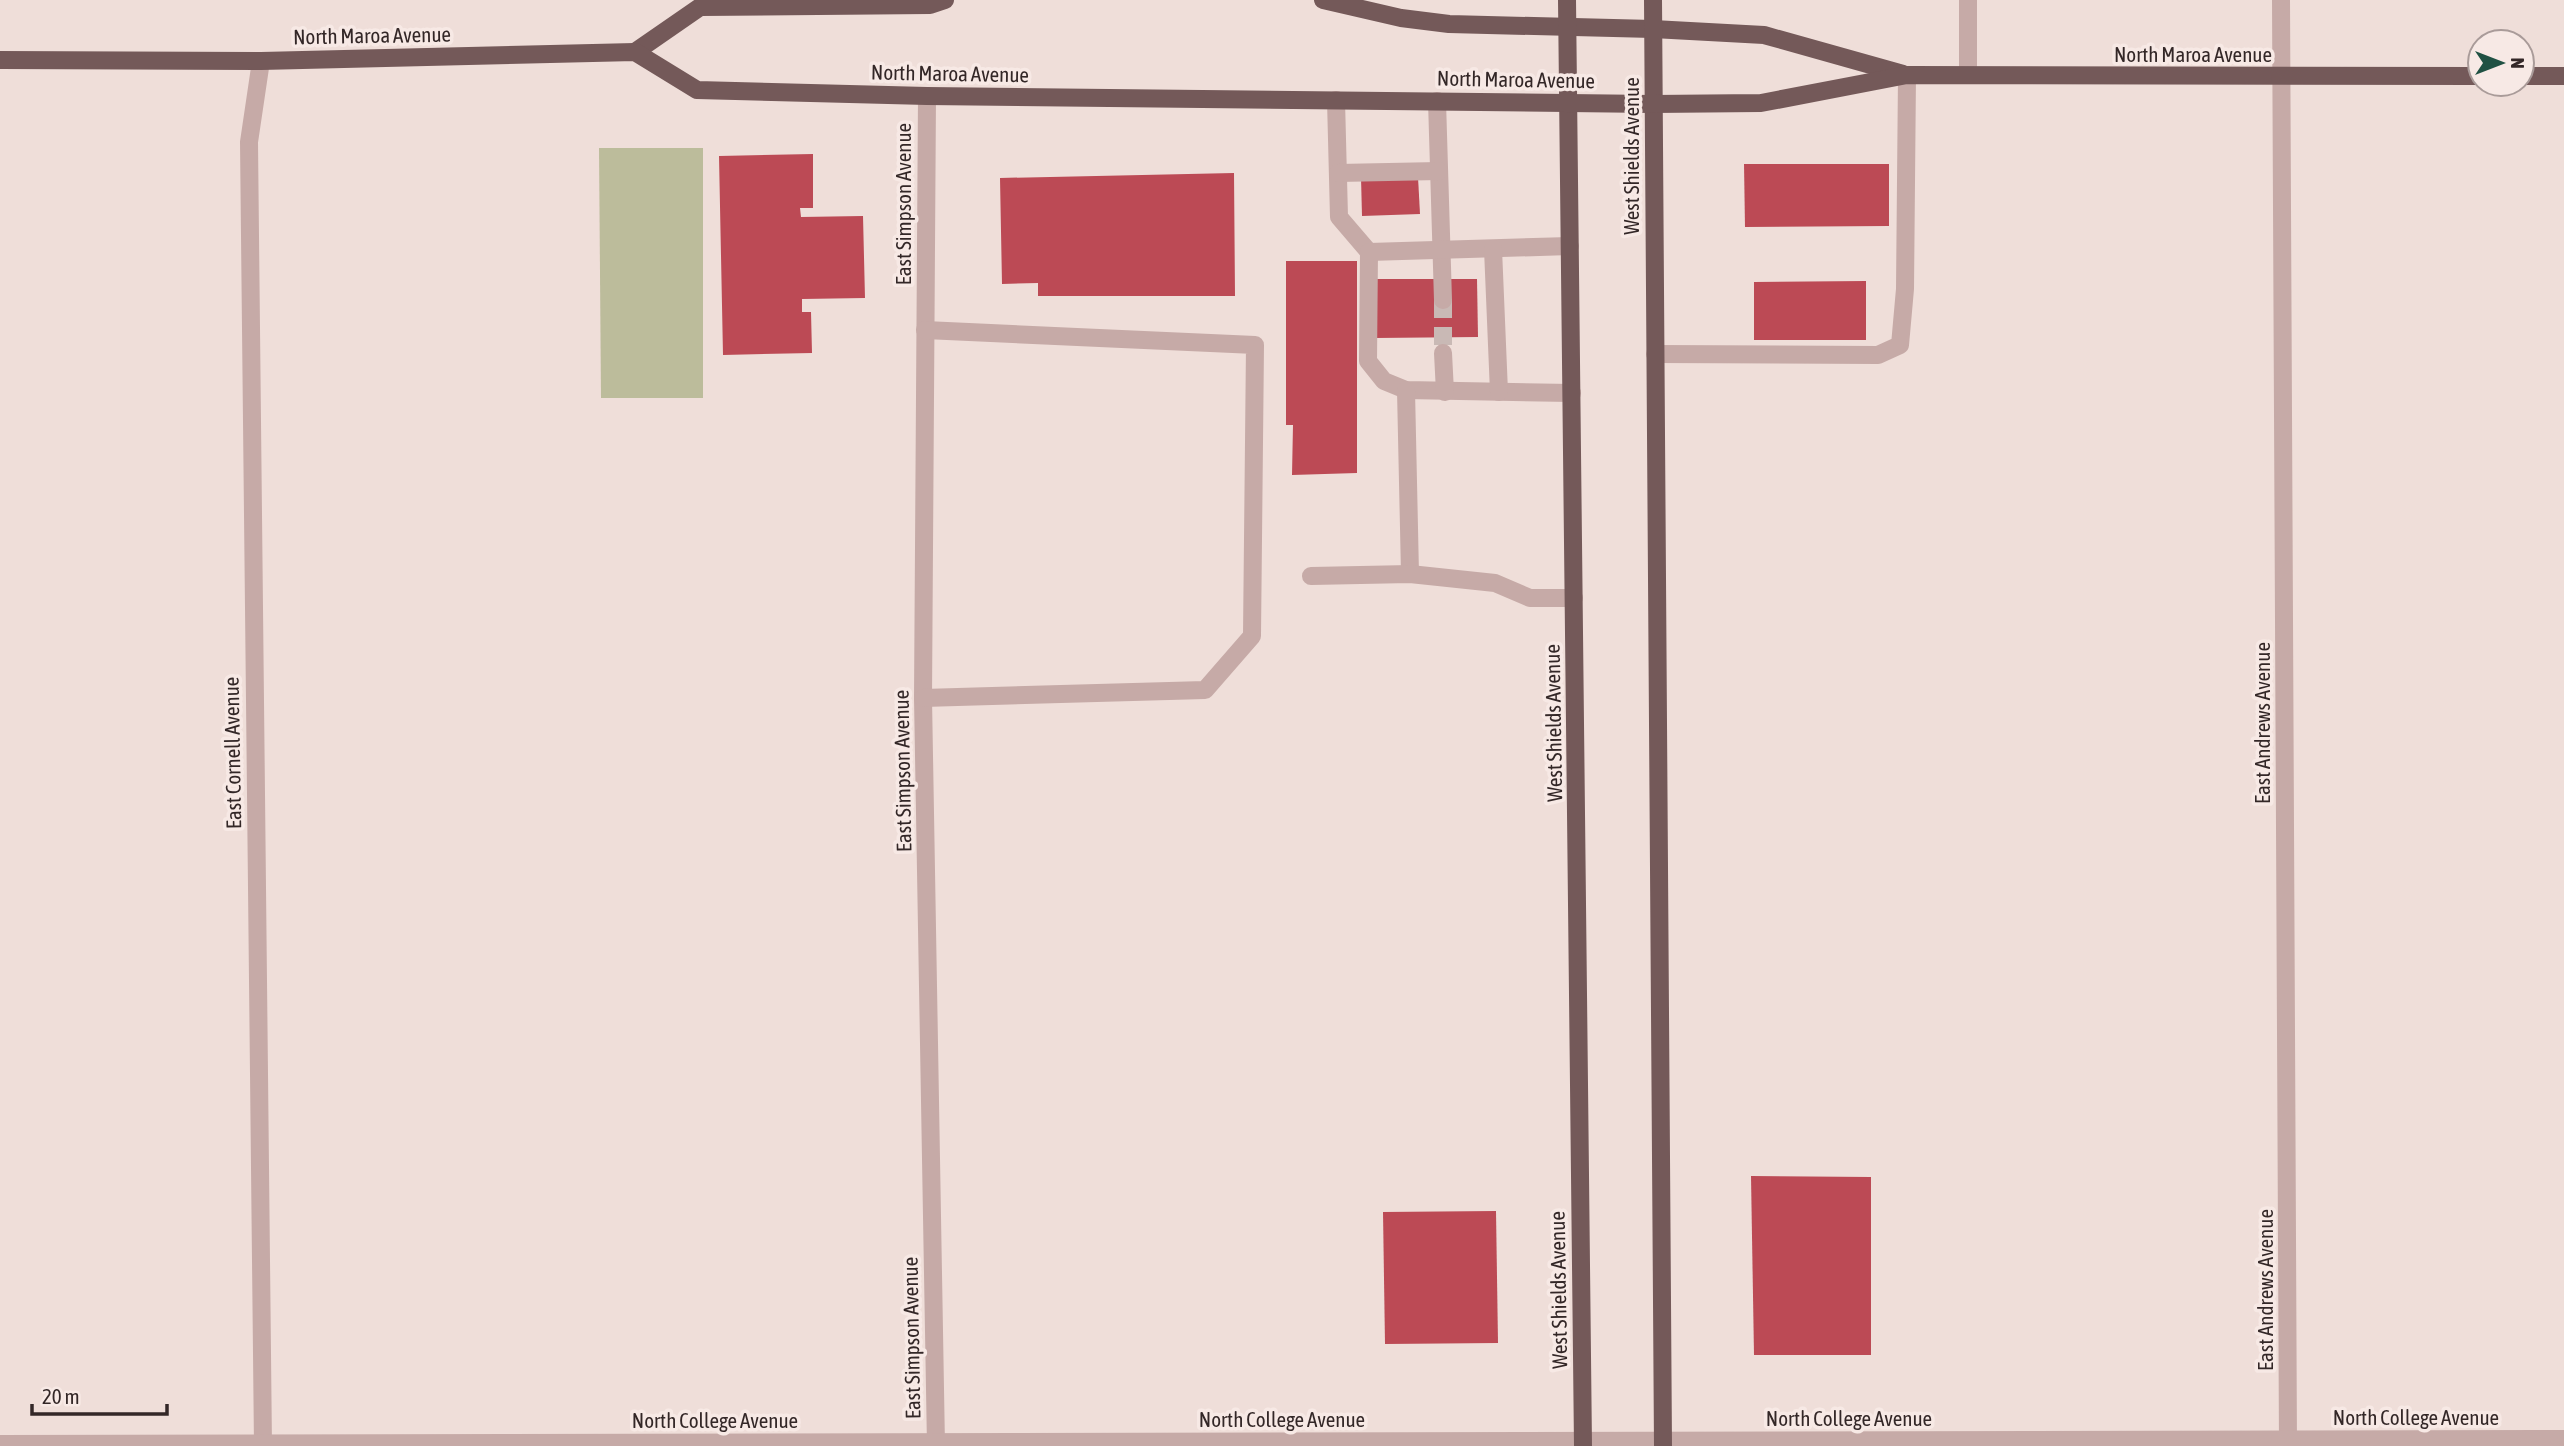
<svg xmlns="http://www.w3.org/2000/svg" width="2564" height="1446" viewBox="0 0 2564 1446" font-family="'Asap Condensed',sans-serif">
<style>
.green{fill:#bcbc9b}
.building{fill:#bc4a55}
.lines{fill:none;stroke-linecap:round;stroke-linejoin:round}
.minor-tunnel{stroke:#c9b9b5;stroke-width:18;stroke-dasharray:18 9;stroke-linecap:butt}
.minor{stroke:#c6aaa7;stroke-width:18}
.major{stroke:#745959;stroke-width:18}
.labels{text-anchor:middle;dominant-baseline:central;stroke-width:7;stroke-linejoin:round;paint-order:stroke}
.street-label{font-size:21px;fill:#332727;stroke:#f7e9e5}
</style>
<rect width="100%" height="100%" fill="#efded9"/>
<path class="green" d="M599,148H703V398H601Z"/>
<g class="building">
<path d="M813,154V208H800L801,217L863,216L865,298L802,299V312H811L812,353L723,355L719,156Z"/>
<path d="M1744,164H1889V226L1745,227Z"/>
<path d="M1234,173L1235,296H1038V283L1002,284L1000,178Z"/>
<path d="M1361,177H1418L1420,214L1362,216Z"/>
<path d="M1286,261H1357V473L1292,475L1293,425H1286Z"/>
<path d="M1375,279H1477L1478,337L1375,338Z"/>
<path d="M1866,281V340H1754V282Z"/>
<path d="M1751,1176L1871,1177V1355H1754Z"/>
<path d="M1496,1211L1498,1343L1385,1344L1383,1212Z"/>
</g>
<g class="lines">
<path class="minor-tunnel" d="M1443,300V353"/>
<g class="minor">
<path d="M1968,0V75"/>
<path d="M2281,0L2288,1446"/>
<path d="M261,61L249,142L263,1446"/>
<path d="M927,96L923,698L936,1446"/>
<path d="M1336,100L1339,217L1369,252"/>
<path d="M1437,101L1443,300"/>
<path d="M1338,173L1439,171"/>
<path d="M1570,246L1369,252L1368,361L1384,381L1406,390L1572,393"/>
<path d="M1493,249L1499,392"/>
<path d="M1443,353L1445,392"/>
<path d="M1655,354L1878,355L1900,345L1905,289L1907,75"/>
<path d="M1406,390L1410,574"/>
<path d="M1311,576L1410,574L1495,583L1530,598H1574"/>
<path d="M923,698L1205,690L1252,636L1255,345L925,330"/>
<path d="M0,1444L2564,1439"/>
</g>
<g class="major">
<path d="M1323,0L1401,18L1449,24L1653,29L1764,35L1903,74"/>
<path d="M1567,0L1583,1446"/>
<path d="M1653,0L1663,1446"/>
<path d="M635,52L700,7L930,5L945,0"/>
<path d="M0,60L261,61L635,52L697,90L927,96L1653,104L1761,103L1907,75L2480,76"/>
<path d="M2522,76H2564"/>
</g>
</g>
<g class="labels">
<g class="street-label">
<text transform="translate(372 35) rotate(-1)">North Maroa Avenue</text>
<text x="2193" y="54">North Maroa Avenue</text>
<text transform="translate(950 73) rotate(1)">North Maroa Avenue</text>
<text transform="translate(1516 79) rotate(1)">North Maroa Avenue</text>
<text transform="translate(1631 156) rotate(-90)">West Shields Avenue</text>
<text transform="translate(903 204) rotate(-90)">East Simpson Avenue</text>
<text transform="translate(1553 723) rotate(-91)">West Shields Avenue</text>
<text transform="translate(2262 723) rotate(-90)">East Andrews Avenue</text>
<text transform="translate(232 753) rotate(-91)">East Cornell Avenue</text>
<text transform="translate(902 771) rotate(-91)">East Simpson Avenue</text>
<text transform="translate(1558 1290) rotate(-91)">West Shields Avenue</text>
<text transform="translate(2265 1290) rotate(-90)">East Andrews Avenue</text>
<text transform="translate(911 1338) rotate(-91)">East Simpson Avenue</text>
<text x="2416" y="1417">North College Avenue</text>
<text x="1849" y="1418">North College Avenue</text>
<text x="1282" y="1419">North College Avenue</text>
<text x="715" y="1420">North College Avenue</text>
</g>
</g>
<g transform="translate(2501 63) rotate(90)"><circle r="33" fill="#f7e9e5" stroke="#a99b99" stroke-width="2"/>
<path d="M0-5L12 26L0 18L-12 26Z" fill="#205143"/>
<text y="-10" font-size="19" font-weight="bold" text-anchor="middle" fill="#332727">N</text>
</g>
<path d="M32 1404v10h135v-10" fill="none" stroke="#332727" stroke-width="3.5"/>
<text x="42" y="1404" font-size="21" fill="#332727" stroke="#f7e9e5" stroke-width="5" paint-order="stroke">20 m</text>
</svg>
